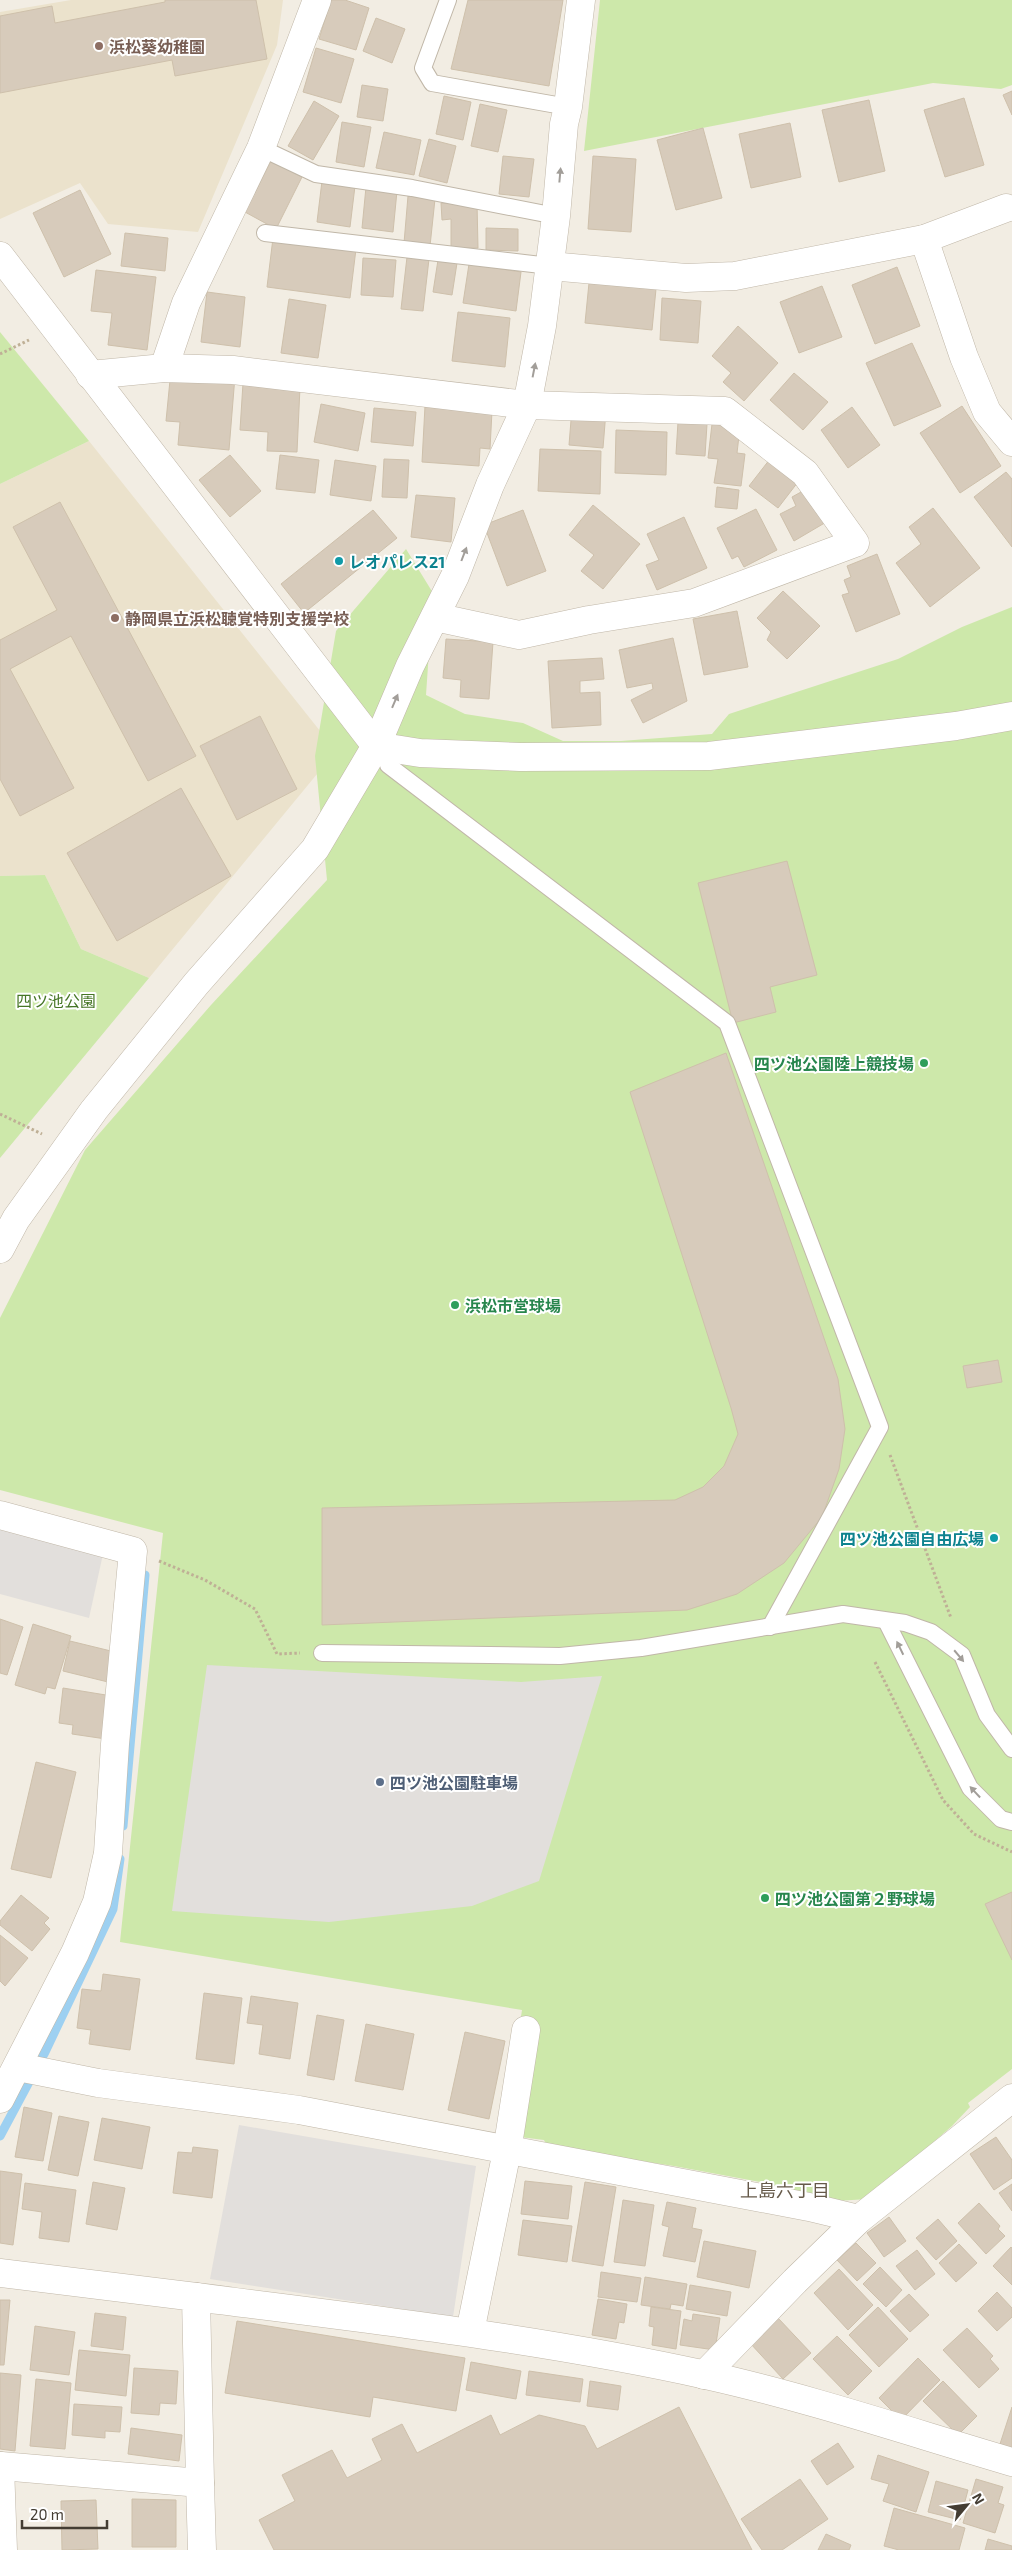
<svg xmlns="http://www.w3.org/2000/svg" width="1012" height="2550" viewBox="0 0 1012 2550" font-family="'Exo 2','Noto Sans JP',sans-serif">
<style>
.education{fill:#ebe2cc}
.green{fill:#cde8aa}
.parking{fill:#e2dfdc}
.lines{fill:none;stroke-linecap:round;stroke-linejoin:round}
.stream{stroke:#9dd0f1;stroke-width:9}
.building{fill:#d7cbbb;stroke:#cec0ab}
.service-casing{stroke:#c0b7a8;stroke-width:18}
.minor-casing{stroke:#c0b7a8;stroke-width:29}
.tertiary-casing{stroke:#c0b7a8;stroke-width:29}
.path{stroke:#bfb096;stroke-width:3;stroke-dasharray:2.5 2.5;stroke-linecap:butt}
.service{stroke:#fff;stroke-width:16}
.minor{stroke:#fff;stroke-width:28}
.tertiary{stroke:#fff;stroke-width:28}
.oneway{fill:#a29e99}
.education-dot{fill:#8d6e63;stroke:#fff;stroke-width:2}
.culture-dot{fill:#0f9aa8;stroke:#fff;stroke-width:2}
.leisure-dot{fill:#2e9e5b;stroke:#fff;stroke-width:2}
.service-dot{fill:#5c6f8a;stroke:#fff;stroke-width:2}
.labels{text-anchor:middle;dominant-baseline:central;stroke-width:4;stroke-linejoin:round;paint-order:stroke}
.education-label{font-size:16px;font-weight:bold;fill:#785e54;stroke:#fff;text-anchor:start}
.culture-label{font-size:16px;font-weight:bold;fill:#0d838f;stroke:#fff;text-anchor:start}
.park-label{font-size:16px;fill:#467626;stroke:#fff}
.leisure-label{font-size:16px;font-weight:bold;fill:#27864d;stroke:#fff;text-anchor:start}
.service-label{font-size:16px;font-weight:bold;fill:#4e5e75;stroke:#fff;text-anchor:start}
.neighbourhood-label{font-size:18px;fill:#665a4a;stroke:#fff}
</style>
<rect width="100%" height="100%" fill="#f2ede3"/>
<g class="education">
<path d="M71,0H283L277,45L198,232L108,224L80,183L0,219V12Z"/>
<path d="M89,441L336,751L149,978L81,949L45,875L0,876V484Z"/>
</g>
<g class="green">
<path d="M600,0H1012V85L1001,89L933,83L584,151Z"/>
<path d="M0,332L89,441L0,484Z"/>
<path d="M406,549L433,593L426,695L465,714L523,723L563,741H621L712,734L729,714L898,659L962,627L1012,607V2069L968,2103L970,2107L952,2126L868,2199L836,2201L766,2183L674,2166L547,2147L544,2140L503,2135L522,2010L120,1942L163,1533L0,1490V1318L85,1150L211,1005L327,880L315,756L336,631Z"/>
<path d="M45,875L81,949L149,978L0,1158V876Z"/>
</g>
<g class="parking">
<path d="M0,1528L103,1554L89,1618L0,1594Z"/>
<path d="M207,1665L521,1682L602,1676L539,1881L472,1906L329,1922L172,1911Z"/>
<path d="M239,2125L476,2166L453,2317L210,2279Z"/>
</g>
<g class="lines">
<g class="stream">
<path d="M123,1826L145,1575"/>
<path d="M0,2136L45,2052L113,1909L120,1859"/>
</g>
</g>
<g class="building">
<path d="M165,0H256L267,59L175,76L172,60L0,93V16L52,6L55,23L165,2Z"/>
<path d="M331,0H345L369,8L356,50L319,39Z"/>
<path d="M468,0H563L549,86L451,69Z"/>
<path d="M376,18L405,29L392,63L363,51Z"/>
<path d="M316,48L354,59L341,103L303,92Z"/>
<path d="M362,85L388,89L383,121L357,117Z"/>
<path d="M1012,91V115L1003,95Z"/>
<path d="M444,96L471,102L463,140L436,134Z"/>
<path d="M964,98L984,165L945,177L924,110Z"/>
<path d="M869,100L885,171L839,182L822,110Z"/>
<path d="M314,101L339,116L313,160L288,146Z"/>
<path d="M480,104L507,110L498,152L471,146Z"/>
<path d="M342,122L371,127L364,167L336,162Z"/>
<path d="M790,123L801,177L751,188L739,134Z"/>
<path d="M703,128L722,198L676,210L657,140Z"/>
<path d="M384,132L421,140L414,175L376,168Z"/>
<path d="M429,139L456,146L447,183L419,176Z"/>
<path d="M503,156L534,159L529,197L499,194Z"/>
<path d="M593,156L636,159L631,232L588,229Z"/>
<path d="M271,161L302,177L276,229L245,212Z"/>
<path d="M322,181L355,186L350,227L317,222Z"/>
<path d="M366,187L397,191L393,232L362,228Z"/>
<path d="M80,190L111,254L64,277L33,213Z"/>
<path d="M408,196L435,199L430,246L404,243Z"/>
<path d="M441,203H477L478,248H451V219L442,220Z"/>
<path d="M486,228L518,229V251L486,250Z"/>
<path d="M125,233L168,238L165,271L121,266Z"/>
<path d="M273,238L356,249L350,298L267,287Z"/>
<path d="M407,257L429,259L423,311L401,309Z"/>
<path d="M363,258L396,260L393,297L361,295Z"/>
<path d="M438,260L457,263L452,295L433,292Z"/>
<path d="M469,264L521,272L516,311L463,303Z"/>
<path d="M897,267L920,326L875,344L852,285Z"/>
<path d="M96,270L156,277L147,350L108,345L112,313L91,311Z"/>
<path d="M589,283L656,289L652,330L585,323Z"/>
<path d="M822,286L842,337L799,353L780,302Z"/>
<path d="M207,292L245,297L240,347L201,342Z"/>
<path d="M662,298L701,301L698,343L660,340Z"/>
<path d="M289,299L326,305L318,358L281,353Z"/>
<path d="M458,312L510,318L505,367L452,361Z"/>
<path d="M738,326L778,363L744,401L723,382L731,373L712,356Z"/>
<path d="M912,343L941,406L894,426L866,363Z"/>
<path d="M171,370L235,376L229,450L178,445L180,422L166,421Z"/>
<path d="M794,373L828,402L803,430L770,400Z"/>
<path d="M243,383L300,387L297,452L267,451L268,432L240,430Z"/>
<path d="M321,404L365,413L358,451L314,442Z"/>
<path d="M425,406L492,411L490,449L480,448L479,466L422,462Z"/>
<path d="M962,406L1001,466L960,493L920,433Z"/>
<path d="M852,407L880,445L848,468L821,430Z"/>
<path d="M374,408L416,412L413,446L371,442Z"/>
<path d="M572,408L606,411L603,448L569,445Z"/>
<path d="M678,422L707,424L705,456L676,454Z"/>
<path d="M712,424L740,427L737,453L745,454L741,486L714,483L718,459L708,458Z"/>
<path d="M616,430L667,432L666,475L615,473Z"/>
<path d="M540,449L601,451L600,494L538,491Z"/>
<path d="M230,455L261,491L230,517L199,480Z"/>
<path d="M280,455L319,460L315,493L276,489Z"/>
<path d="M384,459L409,460L407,498L382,497Z"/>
<path d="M770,459L798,482L778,508L749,486Z"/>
<path d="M335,460L376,466L371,501L330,495Z"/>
<path d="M1006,472L1012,479V547L974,497Z"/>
<path d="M717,487L739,490L737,509L715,507Z"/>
<path d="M810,487L828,521L794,541L780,514L796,506L792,497Z"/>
<path d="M416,495L455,498L451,542L411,537Z"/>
<path d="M60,502L196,756L148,781L71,636L10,669L74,788L20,816L0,779V640L57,610L13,527Z"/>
<path d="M593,505L640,544L603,589L581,571L594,555L569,535Z"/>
<path d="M933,508L980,568L930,607L896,563L921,544L909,527Z"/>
<path d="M756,509L777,550L744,567L738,556L732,559L717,528Z"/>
<path d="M373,510L397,538L304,613L281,584Z"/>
<path d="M523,510L546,571L507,586L484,525Z"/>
<path d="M684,517L707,568L657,590L646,565L659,560L647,534Z"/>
<path d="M877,554L900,614L856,632L842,595L849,593L844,580L851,577L847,566Z"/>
<path d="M783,591L820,626L787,659L767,640L771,632L757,618Z"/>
<path d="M737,611L748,667L704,675L693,619Z"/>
<path d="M673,638L687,701L643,723L631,700L653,689L652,683L627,688L619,650Z"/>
<path d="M446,639L493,642L489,699L460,697L461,680L443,678Z"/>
<path d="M602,658L604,679L580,681V693L600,692L601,725L552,728L548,661Z"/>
<path d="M260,716L297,789L237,820L200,746Z"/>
<path d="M181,788L231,876L117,941L67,853Z"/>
<path d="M787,861L817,975L770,987L776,1012L733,1023L698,883Z"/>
<path d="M726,1053L838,1379L845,1429L839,1469L822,1517L784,1563L737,1594L687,1610L322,1625V1508L675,1500L703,1487L724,1466L738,1434L731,1408L630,1092Z"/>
<path d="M998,1360L1002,1382L967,1388L963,1366Z"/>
<path d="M0,1619L23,1627L7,1675L0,1673Z"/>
<path d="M33,1624L71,1636L55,1689L47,1687L45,1694L15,1685Z"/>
<path d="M70,1641L115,1652L108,1682L63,1671Z"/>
<path d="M63,1688L112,1696L106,1739L72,1734L73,1725L59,1723Z"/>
<path d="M36,1762L76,1772L51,1878L11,1869Z"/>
<path d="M1012,1892V1960L985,1904Z"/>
<path d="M21,1895L49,1918L44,1923L50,1929L32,1951L0,1925V1921Z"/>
<path d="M0,1935L28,1958L5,1986L0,1981Z"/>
<path d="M103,1974L140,1979L130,2050L89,2044L91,2030L77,2028L82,1989L101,1991Z"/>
<path d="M204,1993L242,1998L234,2064L196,2059Z"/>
<path d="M251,1996L298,2003L290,2059L259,2054L263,2025L247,2023Z"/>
<path d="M317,2015L344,2020L334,2080L307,2075Z"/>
<path d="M366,2024L414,2034L403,2090L355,2081Z"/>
<path d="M465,2032L505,2041L489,2119L448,2110Z"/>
<path d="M24,2107L52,2113L43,2161L15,2157Z"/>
<path d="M59,2116L89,2122L78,2176L48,2170Z"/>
<path d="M102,2118L150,2127L142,2169L94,2160Z"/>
<path d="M996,2137L1012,2160V2178L994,2190L970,2154Z"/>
<path d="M193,2147L218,2150L212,2198L173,2193L178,2152L192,2153Z"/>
<path d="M0,2171L22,2174L13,2245L0,2243Z"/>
<path d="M525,2181L572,2186L568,2219L521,2214Z"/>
<path d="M93,2182L125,2188L117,2230L86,2224Z"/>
<path d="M585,2182L616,2187L603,2266L572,2261Z"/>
<path d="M25,2183L76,2190L69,2242L39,2238L42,2212L22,2209Z"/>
<path d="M1012,2184V2211L999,2193Z"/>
<path d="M623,2200L654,2205L645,2266L614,2262Z"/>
<path d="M667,2202L696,2208L692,2228L702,2230L695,2262L663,2256L669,2227L662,2225Z"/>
<path d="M979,2203L1000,2226L998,2229L1005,2236L986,2254L958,2223Z"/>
<path d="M889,2217L906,2241L884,2257L867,2233Z"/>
<path d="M938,2219L957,2241L936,2260L916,2238Z"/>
<path d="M523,2220L572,2226L567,2262L518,2255Z"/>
<path d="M704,2241L756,2251L749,2288L697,2277Z"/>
<path d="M856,2243L876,2263L857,2281L837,2260Z"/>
<path d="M959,2244L977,2263L956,2282L939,2263Z"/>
<path d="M1011,2247L1012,2248V2285L993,2266Z"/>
<path d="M917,2250L935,2274L915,2290L896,2266Z"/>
<path d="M880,2267L902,2290L886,2307L863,2284Z"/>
<path d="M839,2269L873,2305L848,2330L814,2293Z"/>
<path d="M601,2272L641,2278L637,2302L598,2297Z"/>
<path d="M645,2277L687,2284L683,2306L671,2304L670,2309L641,2305Z"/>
<path d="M690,2285L731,2292L727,2316L686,2309Z"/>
<path d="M997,2292L1012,2308V2317L997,2331L978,2311Z"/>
<path d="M909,2294L929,2315L910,2332L890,2311Z"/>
<path d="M598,2299L627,2304L624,2323L619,2322L616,2339L592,2335Z"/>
<path d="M0,2300H10L4,2365H0Z"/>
<path d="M651,2307L681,2311L676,2349L652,2345L654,2327L649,2326Z"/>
<path d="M878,2307L908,2339L879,2367L849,2335Z"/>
<path d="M95,2313L126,2317L123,2350L91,2346Z"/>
<path d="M693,2314L720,2318L715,2350L680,2345L684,2319L692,2321Z"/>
<path d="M778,2318L811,2353L783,2379L750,2343Z"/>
<path d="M237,2321L465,2358L456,2411L373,2397L370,2417L225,2393Z"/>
<path d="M35,2326L75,2332L69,2375L30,2370Z"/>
<path d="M967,2328L993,2356L990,2359L999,2369L979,2388L943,2350Z"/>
<path d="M837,2336L872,2371L848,2395L813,2359Z"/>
<path d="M79,2350L130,2355L126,2396L75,2390Z"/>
<path d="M918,2358L940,2380L901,2420L879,2398Z"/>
<path d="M471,2362L521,2371L516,2399L466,2390Z"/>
<path d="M134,2368L178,2371L176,2404L160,2403L159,2415L131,2413Z"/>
<path d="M529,2371L583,2379L580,2402L526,2395Z"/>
<path d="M0,2373L21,2375L15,2451L0,2449Z"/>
<path d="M36,2379L71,2383L65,2449L30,2446Z"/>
<path d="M590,2381L621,2386L618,2410L587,2406Z"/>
<path d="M943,2381L977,2416L958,2435L923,2401Z"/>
<path d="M74,2404L122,2407L120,2432L105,2431V2438L72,2435Z"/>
<path d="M679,2407L752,2550H274L259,2520L295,2501L282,2475L332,2450L347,2478L382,2460L372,2439L402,2424L417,2453L491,2415L500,2435L539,2415L585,2426L597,2449Z"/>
<path d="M1012,2407V2448L1000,2444Z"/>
<path d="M131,2428L182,2435L179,2461L128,2454Z"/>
<path d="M838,2443L854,2467L827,2485L811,2461Z"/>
<path d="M878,2455L929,2472L916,2512L883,2501L889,2484L871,2479Z"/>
<path d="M800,2479L828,2519L782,2550H762L741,2519Z"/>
<path d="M976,2479L1003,2487L998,2503L1004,2505L995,2533L963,2523Z"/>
<path d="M936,2481L968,2490L960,2520L928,2512Z"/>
<path d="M132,2499L176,2500V2547H132Z"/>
<path d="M96,2500L98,2549L62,2550L61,2501Z"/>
<path d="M894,2508L965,2528L959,2550H899L884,2546Z"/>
<path d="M826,2534L851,2545L849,2550H818Z"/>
<path d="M988,2539L1012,2546V2550H985Z"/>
</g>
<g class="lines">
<g class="service-casing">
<g id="service">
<path d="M448,0L423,68L432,83L568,107"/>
<path d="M261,148L316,174L412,188L556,216"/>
<path d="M265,233L550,266"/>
<path d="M388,765L727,1023L880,1427L770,1627"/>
<path d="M886,1621L970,1788L1001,1819L1012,1822"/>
<path d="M322,1653L560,1656L641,1648L843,1614L905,1623L931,1632L962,1655L987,1715L1012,1749"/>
</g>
</g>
<g class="minor-casing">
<g id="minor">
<path d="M924,239L964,357L987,412L1012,442"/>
<path d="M550,266L686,278L735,276L924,239L1006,208"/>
<path d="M164,368L186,303L261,148L317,0"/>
<path d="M90,375L164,368L233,370L527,405L725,411L805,473L855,543L694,603L589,620L519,635L435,617"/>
<path d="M376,746L410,666L455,576L490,485L527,405L542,326L556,216L564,124L568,107L581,0"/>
<path d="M0,1515L133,1551L115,1744L108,1853L97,1902L75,1953L0,2099"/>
<path d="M18,2067L98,2083L299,2110L809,2207L859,2219L795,2281L704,2375"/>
<path d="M859,2219L1012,2098"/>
<path d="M0,2273L196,2297L200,2483"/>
<path d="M196,2297C367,2319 538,2338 706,2375C809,2398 910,2432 1012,2462"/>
<path d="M470,2332L507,2151L526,2030"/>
<path d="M0,2466L3,2550"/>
<path d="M1,2466L200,2483L202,2550"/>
</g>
</g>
<g class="tertiary-casing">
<g id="tertiary">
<path d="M0,256L376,746L420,753L520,757L709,756L956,726L1012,716"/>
<path d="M0,1249L16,1219L94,1110L196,984L315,849L376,746"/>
</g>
</g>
<g class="path">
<path d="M0,354L29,340"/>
<path d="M0,1114L42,1134"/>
<path d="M890,1455L951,1618"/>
<path d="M159,1561L205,1580L255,1609L277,1654L300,1653"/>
<path d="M875,1662L943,1800L974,1834L1012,1852"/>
</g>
<use href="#service" class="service"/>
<use href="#minor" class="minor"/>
<use href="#tertiary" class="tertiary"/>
</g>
<defs><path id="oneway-solid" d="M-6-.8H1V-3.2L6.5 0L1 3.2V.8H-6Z" transform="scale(1.25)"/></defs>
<g class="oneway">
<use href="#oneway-solid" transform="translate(560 175) rotate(-85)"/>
<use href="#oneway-solid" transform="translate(534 370) rotate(-79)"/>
<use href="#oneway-solid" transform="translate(464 554) rotate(-69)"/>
<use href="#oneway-solid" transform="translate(395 701) rotate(-67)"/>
<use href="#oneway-solid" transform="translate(900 1648) rotate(-116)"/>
<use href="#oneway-solid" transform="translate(959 1656) rotate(50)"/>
<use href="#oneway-solid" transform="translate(975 1792) rotate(-133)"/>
</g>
<g class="education-dot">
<circle cx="99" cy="46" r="5"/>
<circle cx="115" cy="618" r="5"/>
</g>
<g class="culture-dot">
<circle cx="339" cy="561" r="5"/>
<circle cx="994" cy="1538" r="5"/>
</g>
<g class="leisure-dot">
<circle cx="924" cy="1063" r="5"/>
<circle cx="455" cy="1305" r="5"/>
<circle cx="765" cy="1898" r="5"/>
</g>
<circle class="service-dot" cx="380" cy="1782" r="5"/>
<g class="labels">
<g class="education-label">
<text x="109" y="46">浜松葵幼稚園</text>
<text x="125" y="618">静岡県立浜松聴覚特別支援学校</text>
</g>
<g class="culture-label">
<text x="349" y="561">レオパレス21</text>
<text x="984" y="1538" text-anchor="end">四ツ池公園自由広場</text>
</g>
<g class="park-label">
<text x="56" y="1000">四ツ池公園</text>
</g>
<g class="leisure-label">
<text x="914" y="1063" text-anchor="end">四ツ池公園陸上競技場</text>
<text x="465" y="1305">浜松市営球場</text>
<text x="775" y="1898">四ツ池公園第２野球場</text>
</g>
<g class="service-label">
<text x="390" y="1782">四ツ池公園駐車場</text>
</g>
<g class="neighbourhood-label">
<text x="785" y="2190">上島六丁目</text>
</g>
</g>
<g transform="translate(967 2505) rotate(61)" stroke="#ffffff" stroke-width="4" paint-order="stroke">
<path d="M0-4L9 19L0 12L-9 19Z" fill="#443d33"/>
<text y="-8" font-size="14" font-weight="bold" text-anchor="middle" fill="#443d33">N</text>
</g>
<path d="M22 2520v8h85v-8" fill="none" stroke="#443d33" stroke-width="2.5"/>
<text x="30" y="2520" font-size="15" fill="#443d33" stroke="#ffffff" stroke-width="4" paint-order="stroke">20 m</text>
</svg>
